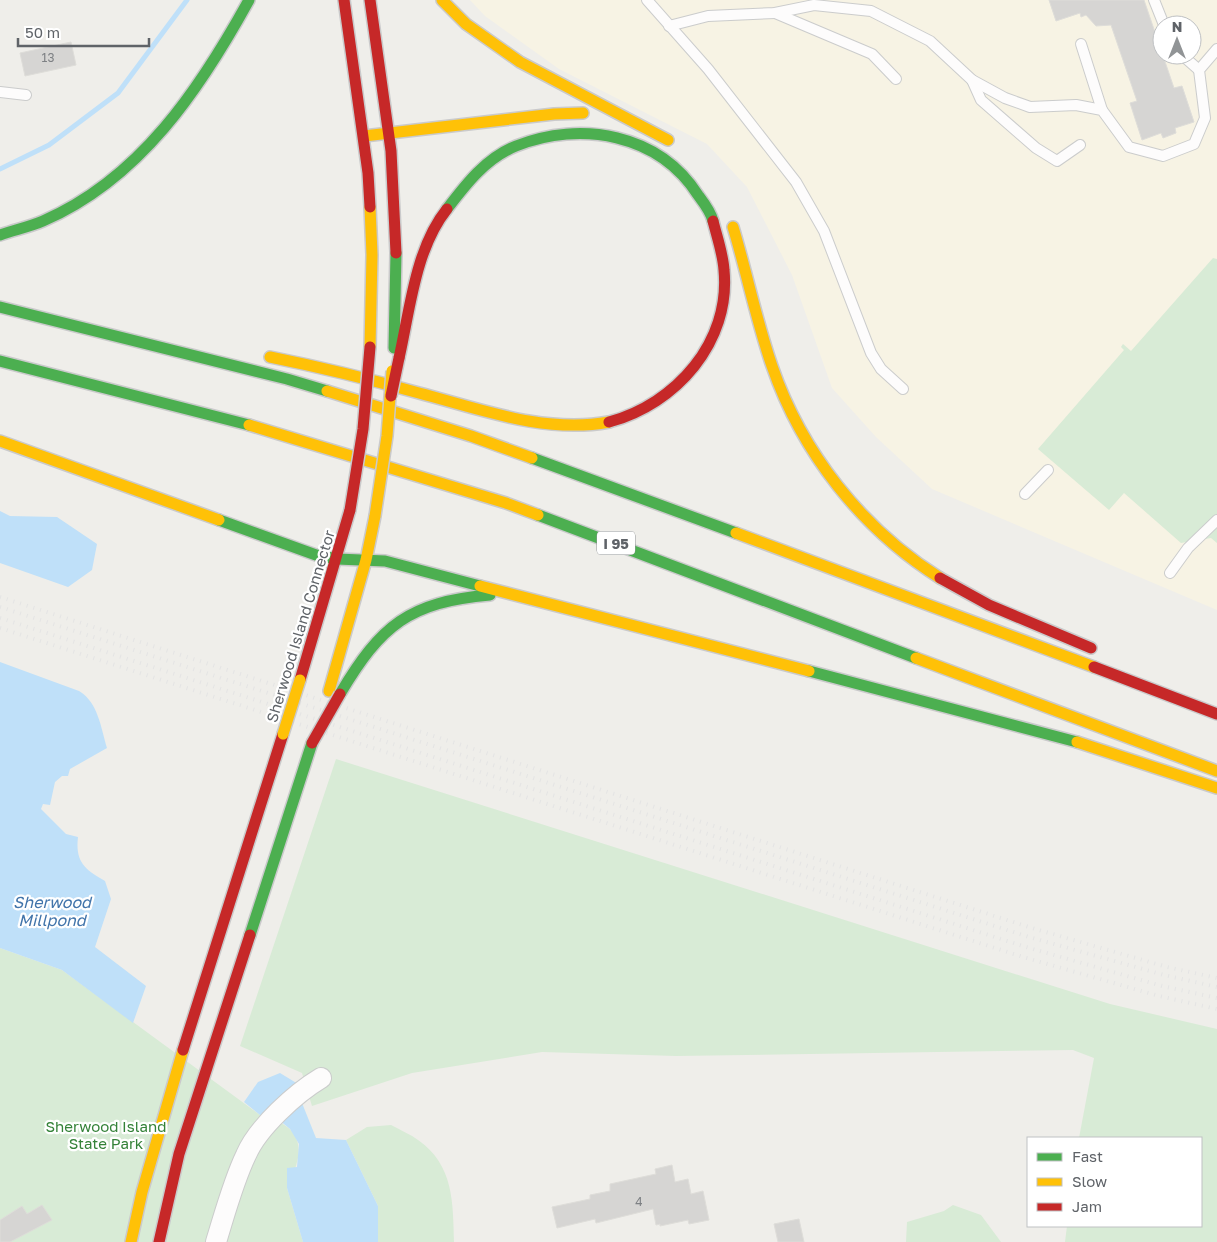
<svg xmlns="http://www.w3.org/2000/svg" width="1217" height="1242" viewBox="0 0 1217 1242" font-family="'Golos Text',sans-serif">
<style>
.commercial{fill:#f7f3e4;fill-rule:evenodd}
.green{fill:#d8ebd6}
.water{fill:#bfe0f9}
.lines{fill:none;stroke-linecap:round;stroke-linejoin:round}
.stream{stroke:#bfe0f9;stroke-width:5}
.building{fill:#d6d5d3;stroke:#deddd9}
.lane-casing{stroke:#cbcccc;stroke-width:12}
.street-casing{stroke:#cbcccc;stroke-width:22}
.fast-casing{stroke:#cacacb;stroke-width:14}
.slow-casing{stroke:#cacacb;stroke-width:14}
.jam-casing{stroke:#cacacb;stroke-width:14}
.lane{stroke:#fdfcfc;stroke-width:10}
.street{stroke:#fdfcfc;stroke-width:20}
.fast{stroke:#4caf50;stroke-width:11}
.slow{stroke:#ffc107;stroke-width:11}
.jam{stroke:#c62828;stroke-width:11}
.rail{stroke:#e4e4e4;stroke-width:4;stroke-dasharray:1 6;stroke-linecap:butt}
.slow-bridge-casing{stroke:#cacacb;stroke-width:14;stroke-linecap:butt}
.jam-bridge-casing{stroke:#cacacb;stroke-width:14;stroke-linecap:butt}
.slow-bridge{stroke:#ffc107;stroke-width:11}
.jam-bridge{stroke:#c62828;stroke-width:11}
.labels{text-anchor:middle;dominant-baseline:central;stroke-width:4.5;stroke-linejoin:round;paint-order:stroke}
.number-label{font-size:12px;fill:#7e8184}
.shield{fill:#fff;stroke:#8f9295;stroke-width:1}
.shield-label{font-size:14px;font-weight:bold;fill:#5f6368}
.street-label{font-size:15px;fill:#5f6368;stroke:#fff}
.park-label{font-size:15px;fill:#348238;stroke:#fff}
.water-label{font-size:16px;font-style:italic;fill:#4174aa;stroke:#fff}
</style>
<rect width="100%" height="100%" fill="#efeeea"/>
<path class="commercial" d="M470,0H1217V610L932,489L876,437L832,388L792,275L747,187L707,144L559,69L485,16ZM1162,25H1192V55H1162Z"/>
<g class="green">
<path d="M1213,258L1217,259V543L1211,538L1181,543L1124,493L1109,510L1038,449L1124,350L1121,347L1123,344L1131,351Z"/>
<path d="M336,759L1110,1004L1217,1029V1242H1065L1067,1226H1201V1138H1079L1094,1058L1073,1050L676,1056L542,1052L412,1073L312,1106L302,1073L240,1046Z"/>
<path d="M0,948L62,970L260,1115C305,1127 306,1149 287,1188L303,1242H0Z"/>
<path d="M391,1125C400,1130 410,1134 418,1140C454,1165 453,1203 454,1242H378V1206L346,1140L367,1127Z"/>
<path d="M953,1205L981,1215L1001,1242H906L907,1222L944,1211Z"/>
</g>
<g class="water">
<path d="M0,511L10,516L57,517L97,544L92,570L68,587L0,563Z"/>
<path d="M0,662L79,691C98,702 101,728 107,748L70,769L68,776H62L55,782L50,805L43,804L41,809L66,834L78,837C75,862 85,870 105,881L111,899L95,947L146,986L133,1023L62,970L0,948Z"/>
<path d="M280,1073L303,1087L300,1098L316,1138L346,1140L378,1206V1242H303L287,1188V1168L297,1167L299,1144L290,1129L279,1120L260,1115L244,1102L258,1082Z"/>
</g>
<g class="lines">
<path class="stream" d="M0,169L49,145L118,93L187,0"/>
</g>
<g class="building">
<path d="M1049,0H1144L1174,88L1182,86L1194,122L1175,128L1176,133L1163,138L1161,133L1142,140L1130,103L1137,101L1111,25L1096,26L1086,15L1081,17L1080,13L1056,21Z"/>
<path d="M71,42L76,65L25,76L20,53Z"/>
<path d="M672,1165L675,1182L688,1179L691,1194L703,1191L709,1220L689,1224L688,1220L660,1226V1224L656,1225L653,1209L596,1223L595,1219L557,1228L552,1207L590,1199V1195L610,1191V1184L656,1174L655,1169Z"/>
<path d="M42,1205L52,1220L10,1242H0V1220L22,1206L27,1214Z"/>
<path d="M799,1219L804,1242H778L774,1224Z"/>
</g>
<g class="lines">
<g class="lane-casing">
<g id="lane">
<path d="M647,0L708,69L796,182L824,231L871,353L881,369L903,389"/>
<path d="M1154,0L1164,25"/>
<path d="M775,13L872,54L896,79"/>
<path d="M669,26L708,16L775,13L814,5L871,11L930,41L972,80L1005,98L1030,107L1076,105L1102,110L1129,147L1163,156L1194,144L1205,118L1199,70L1217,49"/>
<path d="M1081,44L1102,110"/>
<path d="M1182,55L1199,70"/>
<path d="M972,80L981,100L1036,148L1057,161L1080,145"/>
<path d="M0,92L26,95"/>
<path d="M1025,494L1048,470"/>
<path d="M1170,573L1188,548L1217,520"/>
</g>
</g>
<g class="street-casing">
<path id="street" d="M216,1242C225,1213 233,1182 246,1155C258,1127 296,1093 321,1078"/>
</g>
<g class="fast-casing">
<g id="fast">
<path d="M447,209C466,184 486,158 516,146C581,120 659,134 698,195C704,203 711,212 713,221"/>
<path d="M0,235C14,230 29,227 43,221C140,179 200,89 249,0"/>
<path d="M0,307L287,379L327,391"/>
<path d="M394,348L396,253"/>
<path d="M0,361L249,425"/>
<path d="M532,458L736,533"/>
<path d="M538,515L916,658"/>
<path d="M219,520L316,555L337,559L385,561L480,586"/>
<path d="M809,671L1077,742"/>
<path d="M340,694C381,625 409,602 490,595"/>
<path d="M250,935L312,743"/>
</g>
</g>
<g class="slow-casing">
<g id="slow">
<path d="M442,0L466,24L520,62L668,140"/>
<path d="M364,136L554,114L583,113"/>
<path d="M370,207L372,255L370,347"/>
<path d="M733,227C747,273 756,320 772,366C802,453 862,529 940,578"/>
<path d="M270,357C320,367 369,379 419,393C480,409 545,434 609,422"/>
<path d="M327,391L471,436L532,458"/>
<path d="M249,425L506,503L538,515"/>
<path d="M0,441L219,520"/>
<path d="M736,533L1094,667"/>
<path d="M480,586L809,671"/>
<path d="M916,658L1217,771"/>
<path d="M329,691L366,560L375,516"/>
<path d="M1077,742L1217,788"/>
<path d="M131,1242L142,1192L183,1050"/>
</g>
</g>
<g class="jam-casing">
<g id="jam">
<path d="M344,0L368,173L370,207"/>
<path d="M370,0L391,151L396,253"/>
<path d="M399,358C410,310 415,249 447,209"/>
<path d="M609,422C676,404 731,342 724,270C723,254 717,237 713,221"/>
<path d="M940,578L989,605L1091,648"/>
<path d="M1094,667L1217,714"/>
<path d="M300,680L350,510"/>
<path d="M183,1050L283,734"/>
<path d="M159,1242L179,1154L250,935"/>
</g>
</g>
<use href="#lane" class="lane"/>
<use href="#street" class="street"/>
<use href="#fast" class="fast"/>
<use href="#slow" class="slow"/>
<use href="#jam" class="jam"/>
<g class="rail">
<path d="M0,597L1032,928L1167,967L1217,978"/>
<path d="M0,607L1029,937L1164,975L1217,987"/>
<path d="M0,618L1026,947L1162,986L1217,998"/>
<path d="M0,628L1023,957L1159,996L1217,1009"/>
</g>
<g class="slow-bridge-casing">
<g id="slow-bridge">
<path d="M375,516L387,436L392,371"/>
<path d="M283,734L300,680"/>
</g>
</g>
<g class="jam-bridge-casing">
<g id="jam-bridge">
<path d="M391,396L399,358"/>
<path d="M350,510L363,429L370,347"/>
<path d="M312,743L340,694"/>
</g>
</g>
<use href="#slow-bridge" class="slow-bridge"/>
<use href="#jam-bridge" class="jam-bridge"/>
</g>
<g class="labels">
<g class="number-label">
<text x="48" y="57">13</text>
<text x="639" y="1201">4</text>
</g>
<rect class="shield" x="597" y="531.5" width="38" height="23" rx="4"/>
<g class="shield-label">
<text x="616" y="543">I 95</text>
</g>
<g class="street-label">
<text transform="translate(300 626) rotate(-73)">Sherwood Island Connector</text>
</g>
<g class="park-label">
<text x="106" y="1126">Sherwood Island<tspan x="106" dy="17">State Park</tspan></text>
</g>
<g class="water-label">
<text x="52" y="902">Sherwood<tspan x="52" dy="18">Millpond</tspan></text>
</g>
</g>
<rect x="1027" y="1137" width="175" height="90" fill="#ffffff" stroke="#bfc1c3"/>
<rect x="1037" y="1153" width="25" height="8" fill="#4caf50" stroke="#bfc1c3"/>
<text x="1072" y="1162" font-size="15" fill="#5f6368">Fast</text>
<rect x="1037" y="1178" width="25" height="8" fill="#ffc107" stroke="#bfc1c3"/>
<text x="1072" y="1187" font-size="15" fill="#5f6368">Slow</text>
<rect x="1037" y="1203" width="25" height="8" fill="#c62828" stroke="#bfc1c3"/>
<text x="1072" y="1212" font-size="15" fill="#5f6368">Jam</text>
<g transform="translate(1177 40)"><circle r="24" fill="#ffffff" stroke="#bfc1c3"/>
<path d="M0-4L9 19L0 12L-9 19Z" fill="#919496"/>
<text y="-8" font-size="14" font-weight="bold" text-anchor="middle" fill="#5f6368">N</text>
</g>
<path d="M18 38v8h131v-8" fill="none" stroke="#5f6368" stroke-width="2.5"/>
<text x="25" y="38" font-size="15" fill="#5f6368" stroke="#ffffff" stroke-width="4" paint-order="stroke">50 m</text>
</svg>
